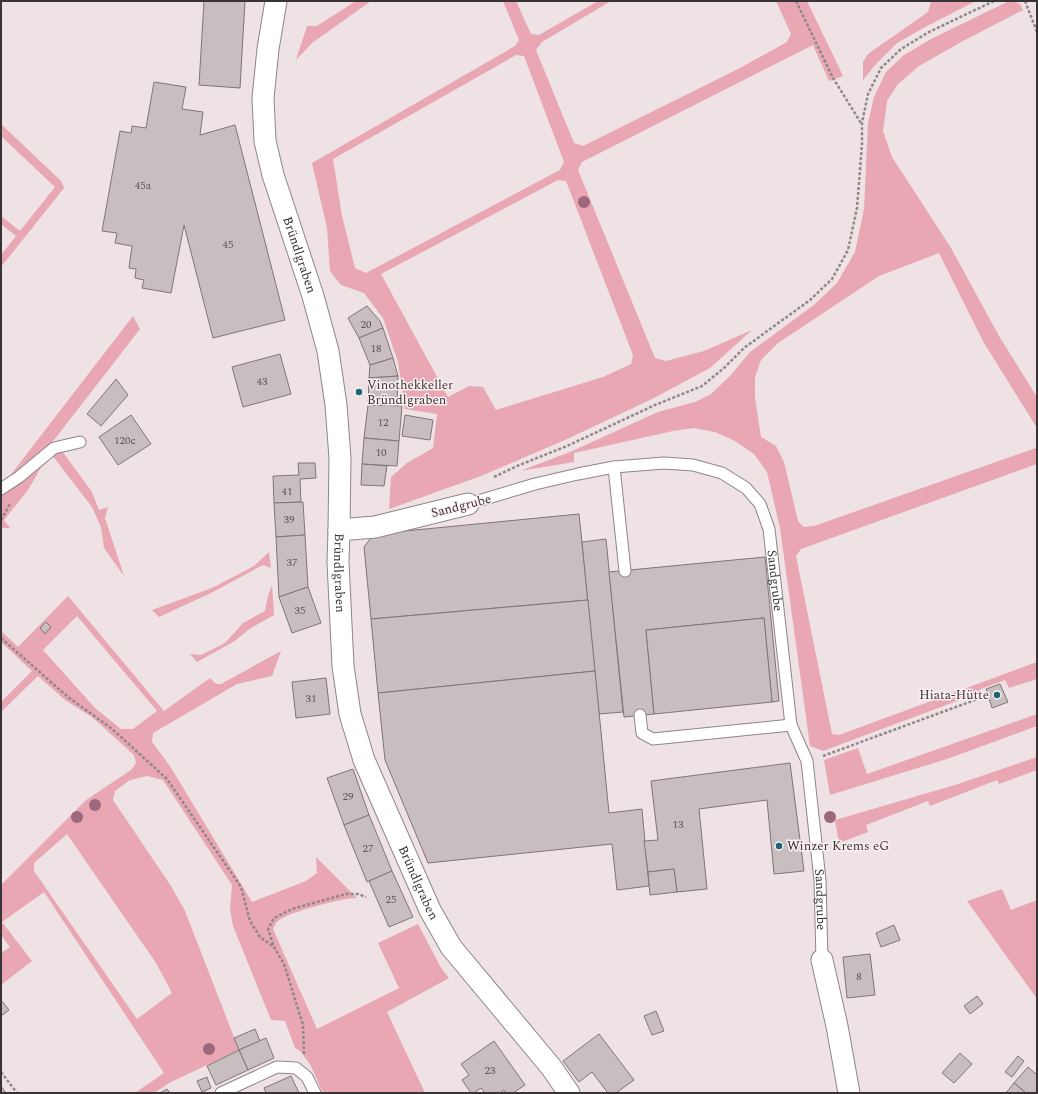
<svg xmlns="http://www.w3.org/2000/svg" width="1038" height="1094" viewBox="0 0 1038 1094" font-family="Spectral,serif">
<style>
.green{fill:#e9a6b3;fill-rule:evenodd}
.building{fill:#c8bdbf;stroke:#807577}
.lines{fill:none;stroke-linecap:round;stroke-linejoin:round}
.lane-casing{stroke:#908587;stroke-width:13}
.street-casing{stroke:#908587;stroke-width:23}
.path{stroke:#8f8788;stroke-width:2.5;stroke-dasharray:3 2;stroke-linecap:butt}
.lane{stroke:#fff;stroke-width:11}
.street{stroke:#fff;stroke-width:21}
.tree{fill:#9d677c}
.poi-dot{fill:#1d6473;stroke:#fcf0f2;stroke-width:1.5}
.labels{text-anchor:middle;dominant-baseline:central;stroke-width:3;stroke-linejoin:round;paint-order:stroke}
.number-label{font-size:11px;fill:#5c5657}
.street-label{font-size:13px;fill:#383334;stroke:#fcf0f2}
.poi-label{font-size:13px;fill:#383334;stroke:#fcf0f2;text-anchor:start}
</style>
<rect width="100%" height="100%" fill="#eee2e4"/>
<g class="green">
<path d="M356,1H371L312,43L296,60L307,26H317Z"/>
<path d="M503,1H516L531,34L539,35L598,1H611L542,42L536,50L574,143L583,146L738,69L787,42L791,34L776,1H807L843,76L829,81L813,45L582,162L578,170L655,358L666,361L704,351L752,330L710,368L652,399L565,440L481,476L389,509L391,477L407,463L433,448L437,414L405,409L398,362L383,318L364,293L341,285L330,271L327,228L312,163L515,46L519,40ZM516,55L524,56L564,162L560,170L366,273L355,268L342,216L333,159ZM558,180L566,181L633,355L631,364L603,377L496,410L483,387L469,386L448,397L381,274Z"/>
<path d="M931,1H976L927,26L897,43L876,64L863,80V62L868,54L928,12Z"/>
<path d="M1014,1L1020,4L1023,10L963,41L919,66L898,84L887,101L883,131L892,157L951,248L999,336L1037,397V428L984,343L939,253L879,276L778,343L761,360L755,377V398L761,437L776,446L784,462L798,521L804,527L814,526L1036,448L1037,446V464L801,549L796,556L832,734L839,735L1037,662V679L1009,688L1005,680L981,689V692L823,751L810,746L780,528L767,472L754,454L735,441L715,432L694,428L673,431L574,453V462L520,471L570,452L658,412L695,402L711,394L731,375L750,352L814,305L837,283L855,252L864,209L868,123L874,97L886,72L904,55L933,38L1007,2Z"/>
<path d="M1,124L61,181L64,188L1,267V255L16,236L1,224V216L20,231L55,187L1,136Z"/>
<path d="M133,316L140,329L54,440L9,477Z"/>
<path d="M62,451L92,492L99,510L108,507L105,518L124,576L104,548L101,527L92,507L52,455L40,469L28,490L4,520L10,528H1V494L21,481L52,455Z"/>
<path d="M269,552L271,568L263,565L211,593L159,617L152,610L212,588L254,566Z"/>
<path d="M272,585L274,615L251,628L233,642L197,662L190,654L201,655L225,643L243,623L265,611L268,596Z"/>
<path d="M68,596L164,711L210,678L216,684H221L281,651L272,676L237,684L153,733L152,742L170,766L252,902L306,881L317,873L316,857L357,898C342,898 288,912 278,921C275,923 274,927 273,929L317,1029L399,988L378,943L418,924L441,968L449,978L387,1012L425,1093H323L310,1064L301,1052L295,1048L285,1021L271,1020L233,926L230,909L232,885L163,780L147,776L130,780L115,791L113,800L171,886L185,911L239,1050L171,1082L154,1093H135L164,1073L44,892L2,922L32,961L1,985V953L10,947L1,935V885L86,800L131,770L136,763L134,755L92,717L65,700L38,676L1,712V702L32,671L1,642V631L18,647ZM77,616L157,711L133,729H121L95,708L43,650ZM67,834L156,963L172,993L137,1019L34,871V863Z"/>
<path d="M1037,714V726L947,759L830,795L824,760L858,748L867,774Z"/>
<path d="M1037,757V770L999,784L997,780L930,806L928,801L866,825L868,832L839,843L835,820L955,785Z"/>
<path d="M1002,889L1011,910L1037,900V999L967,901Z"/>
</g>
<g class="building">
<path d="M204,1H245L240,88L199,85Z"/>
<path d="M154,82L186,87L182,109L203,112L200,135L235,125L285,320L213,338L184,225L171,293L142,288L144,280L135,278L136,269L129,268L132,246L115,243L117,233L102,231L120,131L131,133L132,126L146,128Z"/>
<path d="M367,306L380,321L383,328L359,338L348,318Z"/>
<path d="M383,328L393,358L370,365L359,338Z"/>
<path d="M280,354L291,394L243,407L232,367Z"/>
<path d="M393,358L398,376L369,378L370,365Z"/>
<path d="M398,376L397,406L368,405L369,378Z"/>
<path d="M116,379L128,395L101,426L87,414Z"/>
<path d="M368,405L402,406L399,441L364,438Z"/>
<path d="M131,415L151,444L118,465L99,437Z"/>
<path d="M405,415L433,420L430,440L402,436Z"/>
<path d="M364,438L399,441L397,466L362,464Z"/>
<path d="M298,463H315L316,478L300,479L301,502L274,503L273,476L299,475Z"/>
<path d="M362,464L387,466L384,486L361,485Z"/>
<path d="M303,502L305,535L276,537L274,503Z"/>
<path d="M579,514L588,600L371,619L364,547L374,534Z"/>
<path d="M305,535L308,587L279,597L276,537Z"/>
<path d="M606,539L623,712L599,714L582,542Z"/>
<path d="M765,557L779,701L772,702L764,618L646,630L654,714L624,717L609,572Z"/>
<path d="M308,587L321,623L292,633L279,597Z"/>
<path d="M588,600L595,671L378,693L371,619Z"/>
<path d="M764,618L772,702L654,714L646,630Z"/>
<path d="M46,622L51,627L45,634L40,628Z"/>
<path d="M595,671L609,813L642,809L649,886L617,890L612,844L428,863L385,760L378,693Z"/>
<path d="M326,678L330,714L296,718L292,682Z"/>
<path d="M1000,684L1008,702L992,708L986,689Z"/>
<path d="M790,763L804,871L774,874L767,800L699,809L707,889L677,892L674,869L648,872L644,841L658,840L651,781Z"/>
<path d="M353,769L369,815L344,825L327,778Z"/>
<path d="M369,815L392,871L367,882L344,825Z"/>
<path d="M674,869L677,892L650,895L648,872Z"/>
<path d="M392,871L413,917L389,927L369,881Z"/>
<path d="M894,925L900,940L881,947L876,933Z"/>
<path d="M870,954L875,995L847,998L843,957Z"/>
<path d="M977,996L983,1004L970,1014L964,1006Z"/>
<path d="M1,1000L9,1010L1,1016Z"/>
<path d="M656,1011L664,1031L652,1035L644,1016Z"/>
<path d="M255,1029L260,1041L239,1050L234,1038Z"/>
<path d="M599,1034L634,1080L616,1093H608L592,1072L579,1082L563,1061Z"/>
<path d="M266,1038L274,1058L248,1070L239,1050Z"/>
<path d="M494,1041L525,1085L513,1093H506L504,1090L500,1093H485L481,1088L474,1093H471L462,1080L469,1075L461,1064Z"/>
<path d="M239,1050L248,1070L216,1085L207,1066Z"/>
<path d="M960,1053L972,1064L954,1083L942,1073Z"/>
<path d="M1018,1056L1024,1061L1012,1077L1005,1072Z"/>
<path d="M1028,1067L1037,1075V1093H1026L1014,1083Z"/>
<path d="M291,1076L299,1093H266L264,1088Z"/>
<path d="M207,1077L211,1088L202,1092L197,1081Z"/>
<path d="M1014,1083L1026,1093H1006Z"/>
<path d="M1,1086L6,1093H1Z"/>
<path d="M167,1089L170,1093H160Z"/>
</g>
<g class="lines">
<g class="lane-casing">
<g id="lane">
<path d="M614,467L625,571"/>
<path d="M1,489L19,477L54,448L80,442"/>
<path id="s1" d="M468,504L535,484L578,474L614,467L664,463L693,465L722,473L746,488L760,504L769,529L791,725L807,761L820,880L822,960"/>
<path d="M640,715L642,733L653,739L791,725"/>
<path d="M221,1093L277,1067L296,1068L307,1077L315,1093"/>
</g>
</g>
<g class="street-casing">
<g id="street">
<path id="s2" d="M276,1L268,49L263,98L265,141L273,175L313,296L328,351L336,405L340,458L339,530L338,562L343,666L350,714L364,760L430,910L451,947L551,1067L569,1093"/>
<path d="M339,530L375,527L468,504"/>
<path d="M822,960L837,1026L849,1093"/>
</g>
</g>
<g class="path">
<path d="M796,1L833,78L861,123"/>
<path d="M1025,1L1037,32"/>
<path d="M494,477L517,466L567,446L655,405L702,386L724,368L744,348L810,300L832,279L848,250L857,208L862,144V123L868,94L881,68L901,49L929,32L994,1"/>
<path d="M1,520L10,504"/>
<path d="M1,638L68,697L111,728L167,779L241,887L250,921L260,937L274,947"/>
<path d="M823,756L983,697"/>
<path d="M304,1054L303,1025L284,964L274,947L268,929L274,918L292,909L346,894H358L366,897"/>
<path d="M1,1072L17,1093"/>
</g>
<use href="#lane" class="lane"/>
<use href="#street" class="street"/>
</g>
<g class="tree">
<circle cx="584" cy="202" r="6"/>
<circle cx="95" cy="805" r="6"/>
<circle cx="77" cy="817" r="6"/>
<circle cx="830" cy="817" r="6"/>
<circle cx="209" cy="1049" r="6"/>
</g>
<g class="poi-dot">
<circle cx="359" cy="392" r="4"/>
<circle cx="997" cy="695" r="4"/>
<circle cx="779" cy="846" r="4"/>
</g>
<g class="labels">
<g class="number-label">
<text x="143" y="185">45a</text>
<text x="228" y="244">45</text>
<text x="366" y="324">20</text>
<text x="376" y="348">18</text>
<text x="262" y="381">43</text>
<text x="383" y="422">12</text>
<text x="125" y="440">120c</text>
<text x="381" y="452">10</text>
<text x="287" y="491">41</text>
<text x="289" y="519">39</text>
<text x="292" y="562">37</text>
<text x="300" y="610">35</text>
<text x="311" y="698">31</text>
<text x="348" y="796">29</text>
<text x="678" y="824">13</text>
<text x="368" y="848">27</text>
<text x="391" y="899">25</text>
<text x="859" y="976">8</text>
<text x="490" y="1070">23</text>
</g>
<g class="street-label">
<text stroke="none"><textPath href="#s2" startOffset="260">Bründlgraben</textPath></text>
<text transform="translate(461 506) rotate(-14)">Sandgrube</text>
<text stroke="none"><textPath href="#s2" startOffset="583">Bründlgraben</textPath></text>
<text stroke="none"><textPath href="#s1" startOffset="388">Sandgrube</textPath></text>
<text stroke="none"><textPath href="#s2" startOffset="907">Bründlgraben</textPath></text>
<text stroke="none"><textPath href="#s1" startOffset="712">Sandgrube</textPath></text>
</g>
<g class="poi-label">
<text x="367" y="385">Vinothekkeller<tspan x="367" dy="15">Bründlgraben</tspan></text>
<text x="989" y="695" text-anchor="end">Hiata-Hütte</text>
<text x="787" y="846">Winzer Krems eG</text>
</g>
</g>
<rect width="1038" height="1094" fill="none" stroke="#383334" stroke-width="4"/>
</svg>
